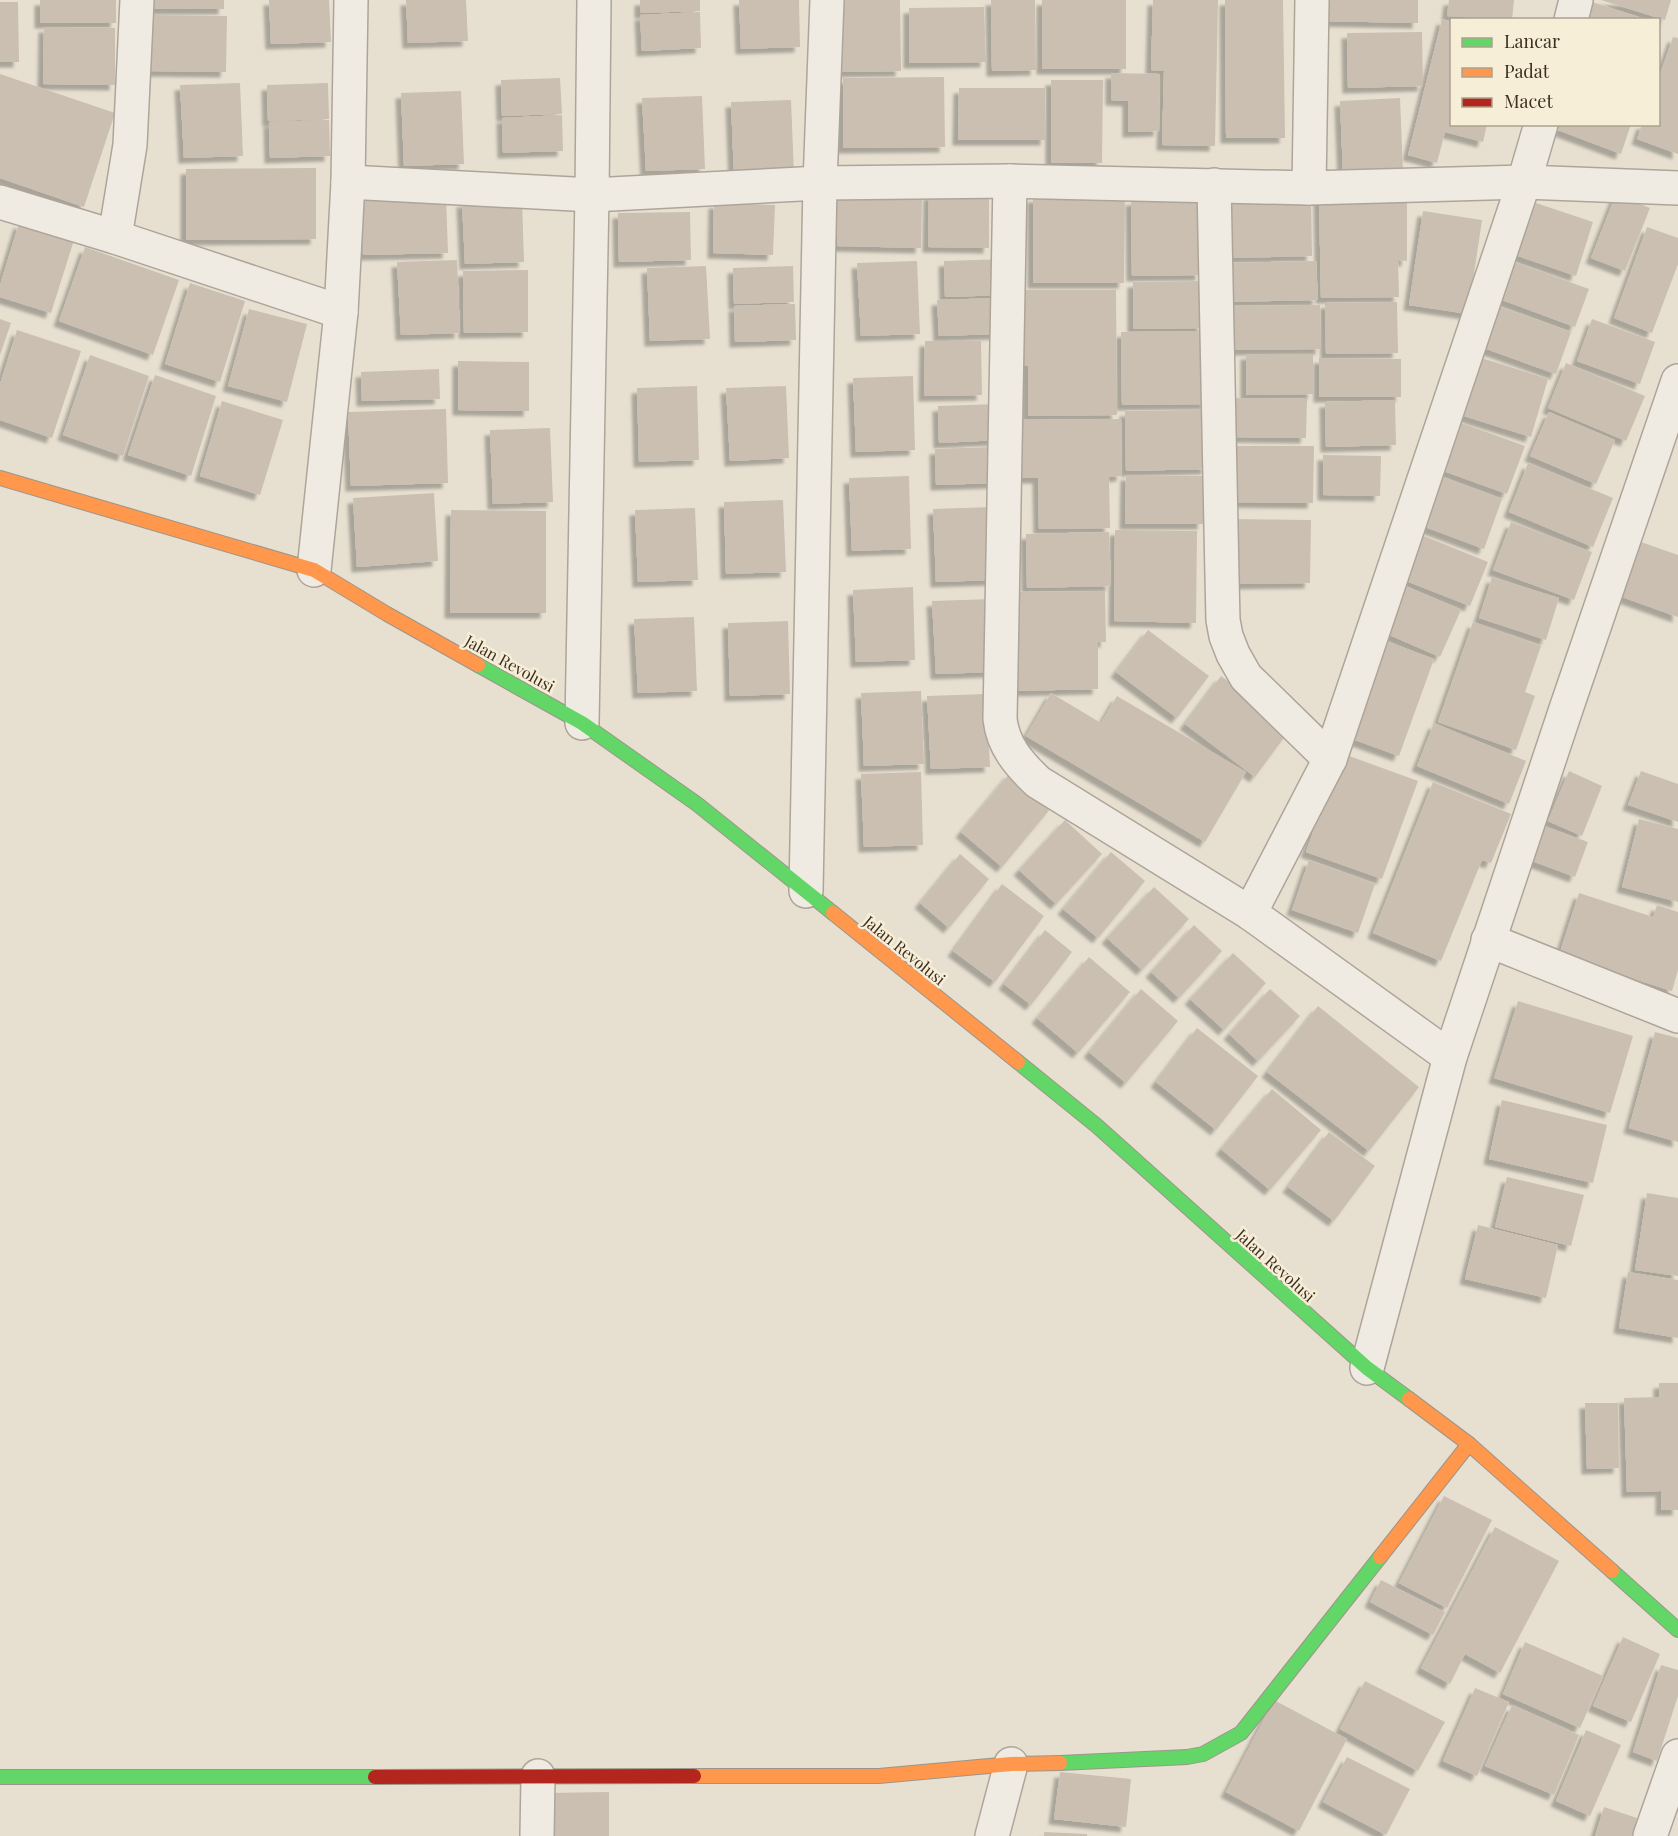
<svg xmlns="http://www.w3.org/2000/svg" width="1678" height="1836" viewBox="0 0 1678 1836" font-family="'Playfair Display',serif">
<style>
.building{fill:#cbbfb2;filter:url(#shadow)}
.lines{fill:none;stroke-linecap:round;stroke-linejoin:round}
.street-casing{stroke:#ada599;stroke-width:36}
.fast-casing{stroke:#9c958a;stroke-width:16}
.slow-casing{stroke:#9c958a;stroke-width:16}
.jam-casing{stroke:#9c958a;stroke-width:16}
.street{stroke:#efebe3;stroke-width:33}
.fast{stroke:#63d668;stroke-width:14}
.slow{stroke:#ff974d;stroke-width:14}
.jam{stroke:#b3261e;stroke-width:14}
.labels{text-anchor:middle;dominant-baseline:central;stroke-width:5;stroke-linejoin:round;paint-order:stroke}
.street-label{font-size:16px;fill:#3d2e20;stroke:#f7eed8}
</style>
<defs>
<filter id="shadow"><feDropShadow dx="-5.5" dy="5.5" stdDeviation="1.5" flood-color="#0004"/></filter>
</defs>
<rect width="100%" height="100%" fill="#e7e0d1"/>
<g class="building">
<rect x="40" y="0" width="76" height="23"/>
<path d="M151,0H224V9H150Z"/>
<path d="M269,0H329L331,42L271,44Z"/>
<path d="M406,0H466L468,41L408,43Z"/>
<path d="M640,0H700V11L640,13Z"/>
<path d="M739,0H799L800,47L741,49Z"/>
<path d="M836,0H900L901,71L837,72Z"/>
<path d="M991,0H1035L1036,70L992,71Z"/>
<rect x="1042" y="0" width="84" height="69"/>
<path d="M1153,0H1218L1215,146L1162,145L1164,71L1151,70Z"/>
<path d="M1225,0H1283L1285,138H1226Z"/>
<path d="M1317,0H1418V23L1317,21Z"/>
<path d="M1449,0H1514L1512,20L1447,16Z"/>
<path d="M1601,0H1671L1665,20Z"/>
<path d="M1589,1L1645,19V20H1583Z"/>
<path d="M0,2H18L19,62H0Z"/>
<path d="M984,7L986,62L909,63V8Z"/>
<path d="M700,12L701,48L642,51L640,15Z"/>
<path d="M150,15L227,16L226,72L149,71Z"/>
<path d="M1442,19L1452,22V124H1487L1483,142L1445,132L1437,163L1408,155Z"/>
<path d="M44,27L115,28V85L43,84Z"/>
<path d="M1422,32L1423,86L1348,88L1347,33Z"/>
<path d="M1673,37L1678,38V154L1637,139L1642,124H1659V77Z"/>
<path d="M1111,73L1160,74L1159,131L1128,132V101L1111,100Z"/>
<path d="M0,74L115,113L84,207L0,178Z"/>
<path d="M944,77L945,147L843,148V78Z"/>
<path d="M560,78L562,114L502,116L501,80Z"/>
<path d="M1051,80H1103L1102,163H1051Z"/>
<path d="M240,83L243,156L184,158L180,85Z"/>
<path d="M328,83L329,119L268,121L267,85Z"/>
<path d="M959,88H1045L1046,140H958Z"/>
<path d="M461,91L464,164L404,166L401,93Z"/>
<path d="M702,96L705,169L646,171L642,98Z"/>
<path d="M1400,98L1403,172L1343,174L1340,101Z"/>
<path d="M791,100L794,174L734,176L731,102Z"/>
<path d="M562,115L563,151L503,153L502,118Z"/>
<path d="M329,120L330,156L270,158L269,122Z"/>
<path d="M1542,124H1631L1621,154Z"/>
<path d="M316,168V239L186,240V169Z"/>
<path d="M838,193L922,194L921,248L837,246Z"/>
<path d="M929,194L989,195V248L928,247Z"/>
<path d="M1616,194L1650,208L1625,271L1591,258Z"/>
<path d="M446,196L448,253L363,255L362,198Z"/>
<path d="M1125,196L1124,283H1033V197Z"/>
<path d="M1407,196V261L1398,260L1399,297L1321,298L1319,197Z"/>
<path d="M522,199L524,262L465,264L462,202Z"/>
<path d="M1131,200H1199L1201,275L1132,276Z"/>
<path d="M1311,200L1312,256L1229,258V201Z"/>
<path d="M714,203L775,205L773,255L713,253Z"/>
<path d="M1536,203L1593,222L1576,276L1518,256Z"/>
<path d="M1423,211L1482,220L1468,314L1409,305Z"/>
<path d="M690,212L691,260L619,262L618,213Z"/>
<path d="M19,223L74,240L51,313L0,297V285Z"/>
<path d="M1647,227L1678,238V264L1652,333L1614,318Z"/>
<path d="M85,247L179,280L153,355L59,321Z"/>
<path d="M1504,258L1589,289L1575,327L1491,296Z"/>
<path d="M1005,259L1006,295L945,297L944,261Z"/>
<path d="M457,260L460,333L401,335L397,262Z"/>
<path d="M917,261L920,334L861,336L857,263Z"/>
<path d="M1316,261L1318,300L1224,302L1222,263Z"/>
<path d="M706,266L710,339L650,341L647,268Z"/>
<path d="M793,266L794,302L734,304L733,268Z"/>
<path d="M528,270V332L464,333L463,271Z"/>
<path d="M1202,281L1203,328L1133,329V282Z"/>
<path d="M190,283L245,301L220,382L165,364Z"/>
<path d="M1021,290H1116L1117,415L1028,416V366H1022Z"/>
<path d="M997,298L998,334L939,336L937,300Z"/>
<path d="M1397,302L1398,353L1326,354L1325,303Z"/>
<path d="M795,304L796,340L735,342L734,306Z"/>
<path d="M1493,304L1571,332L1556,374L1478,346Z"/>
<path d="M1320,305L1321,349L1227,350L1226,306Z"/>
<path d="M249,309L307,324L287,402L228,386Z"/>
<path d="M0,319L11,323L0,355Z"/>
<path d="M1592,319L1655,342L1640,384L1577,361Z"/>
<path d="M17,330L81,351L52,438L0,420V384Z"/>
<path d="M1206,331L1207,404L1122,405L1121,332Z"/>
<path d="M925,341H981L982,395L924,396Z"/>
<path d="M1246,354H1313V394L1246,395Z"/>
<path d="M1469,354L1548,379L1531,437L1451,412Z"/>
<path d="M90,355L149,376L123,456L63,435Z"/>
<path d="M1319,358L1401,359V397H1319Z"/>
<path d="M458,361L529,362V411L458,410Z"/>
<path d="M1566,363L1645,396L1626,441L1548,408Z"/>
<path d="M439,369L440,399L362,401L361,372Z"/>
<path d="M155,375L216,396L191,476L128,455Z"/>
<path d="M913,376L915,450L856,452L853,378Z"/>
<path d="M697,386L699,460L639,462L637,388Z"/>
<path d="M786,386L789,458L730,461L726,388Z"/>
<path d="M1230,398L1307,399L1306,438L1230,437Z"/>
<path d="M1395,400L1396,445L1326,447L1325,402Z"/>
<path d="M222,401L283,420L260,495L200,476Z"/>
<path d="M998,404L1000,440L939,443L938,406Z"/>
<path d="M446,409L448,483L351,486L348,412Z"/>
<path d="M1206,410L1207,469L1126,471L1125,411Z"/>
<path d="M1549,412L1615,440L1596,484L1530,456Z"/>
<path d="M1121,419L1122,476L1109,477L1110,528L1039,529L1038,478H1020L1019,420Z"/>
<path d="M1456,421L1525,446L1507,494L1438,469Z"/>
<path d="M550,428L553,502L493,504L490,430Z"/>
<path d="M1229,446H1314L1313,503L1228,502Z"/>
<path d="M995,447L996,483L936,485L935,449Z"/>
<path d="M1323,455L1381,456L1380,496L1323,495Z"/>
<path d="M1528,463L1613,498L1593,547L1509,512Z"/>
<path d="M1435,474L1502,499L1484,549L1417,524Z"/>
<path d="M1126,475L1204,476L1203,524H1125Z"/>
<path d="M909,476L911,549L852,551L849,478Z"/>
<path d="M434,493L438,561L357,567L353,498Z"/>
<path d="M783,500L786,572L726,574L724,502Z"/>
<path d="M993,507L996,580L936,582L933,509Z"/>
<path d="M695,508L698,580L638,582L635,510Z"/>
<path d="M451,510L546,511V613H450Z"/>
<path d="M1231,519L1311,520L1310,583L1231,584Z"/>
<path d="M1511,522L1592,552L1574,600L1493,570Z"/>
<path d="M1115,530L1197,531L1196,623L1114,621Z"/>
<path d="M1109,532L1111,586L1027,588L1026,534Z"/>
<path d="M1414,532L1488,562L1470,606L1396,577Z"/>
<path d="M1641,542L1678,555V617L1622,597Z"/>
<path d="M1492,577L1559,598L1546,640L1479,618Z"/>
<path d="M1399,583L1461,610L1440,657L1378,630Z"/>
<path d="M913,587L915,660L856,662L853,590Z"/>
<path d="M1105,591L1106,642H1098V689L1016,691L1014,592Z"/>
<path d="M992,599L995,672L936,674L932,601Z"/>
<path d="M694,617L697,691L638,693L634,619Z"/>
<path d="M788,621L790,694L730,696L728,623Z"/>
<path d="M1473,622L1541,646L1525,692L1535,696L1516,750L1438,722Z"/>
<path d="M1148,630L1209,676L1177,718L1116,672Z"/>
<path d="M1380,639L1434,659L1399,756L1344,736Z"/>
<path d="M1221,676L1291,728L1255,777L1185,724Z"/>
<path d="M921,691L924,764L864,766L861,693Z"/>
<path d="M1051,693L1101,723L1117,696L1246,772L1205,842L1026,736Z"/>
<path d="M987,694L990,767L931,769L927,696Z"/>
<path d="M1434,723L1526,761L1509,804L1417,766Z"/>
<path d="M1341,753L1418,781L1382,879L1306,852Z"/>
<path d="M1569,771L1602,786L1582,836L1548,821Z"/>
<path d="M1641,771L1678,784V822L1628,805Z"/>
<path d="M921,772L923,845L864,847L861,774Z"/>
<path d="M1010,773L1051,808L1002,867L961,832Z"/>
<path d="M1433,782L1511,814L1491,863L1482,860L1441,961L1373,933Z"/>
<path d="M1639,819L1678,829V902L1622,887Z"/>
<path d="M1065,820L1102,854L1056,904L1019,870Z"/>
<path d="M1536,823L1588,842L1575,877L1524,858Z"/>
<path d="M1111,852L1145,881L1098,938L1063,909Z"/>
<path d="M960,854L989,879L949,928L920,903Z"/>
<path d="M1309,860L1375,884L1358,933L1292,910Z"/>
<path d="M1002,884L1044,916L995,982L953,951Z"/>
<path d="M1154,887L1189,919L1142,970L1107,938Z"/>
<path d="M1579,893L1653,917L1657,905L1678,912V970L1672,991L1559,955Z"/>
<path d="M1194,925L1222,951L1179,998L1151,972Z"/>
<path d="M1045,930L1072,952L1031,1005L1004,984Z"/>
<path d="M1233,953L1266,983L1224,1030L1190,999Z"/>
<path d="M1089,957L1130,992L1078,1053L1037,1018Z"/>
<path d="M1141,989L1178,1021L1126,1083L1089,1052Z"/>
<path d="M1270,989L1300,1016L1258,1061L1229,1034Z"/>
<path d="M1518,1001L1633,1036L1610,1113L1494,1078Z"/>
<path d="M1318,1006L1419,1087L1369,1151L1267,1072Z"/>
<path d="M1197,1028L1258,1076L1216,1130L1156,1082Z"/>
<path d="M1655,1032L1678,1038V1142L1629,1128Z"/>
<path d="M1272,1089L1321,1130L1270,1190L1221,1149Z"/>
<path d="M1502,1100L1607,1125L1593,1183L1489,1159Z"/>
<path d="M1329,1132L1375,1166L1334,1221L1288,1187Z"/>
<path d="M1507,1177L1584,1195L1571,1246L1495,1227Z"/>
<path d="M1647,1193L1678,1198V1276L1635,1270Z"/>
<path d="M1478,1225L1558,1245L1546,1298L1465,1279Z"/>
<path d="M1628,1272L1678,1280V1338L1619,1328Z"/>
<path d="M1659,1383H1678V1510H1661V1491L1627,1492L1624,1398L1659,1397Z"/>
<path d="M1585,1403H1618L1619,1468L1587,1469Z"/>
<path d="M1444,1496L1492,1520L1447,1608L1399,1583Z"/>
<path d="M1495,1527L1559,1561L1500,1673L1465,1654L1450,1684L1421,1668Z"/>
<path d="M1381,1580L1445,1612L1433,1635L1370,1602Z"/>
<path d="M1623,1637L1660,1654L1631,1722L1593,1706Z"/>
<path d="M1525,1642L1603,1676L1580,1728L1503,1694Z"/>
<path d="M1661,1665L1678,1670V1696L1657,1761L1633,1752Z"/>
<path d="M1365,1681L1445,1722L1418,1771L1340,1729Z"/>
<path d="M1475,1688L1509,1702L1477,1776L1443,1761Z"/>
<path d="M1274,1700L1347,1739L1299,1831L1226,1792Z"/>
<path d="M1512,1705L1579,1735L1554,1795L1485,1766Z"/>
<path d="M1586,1730L1621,1745L1590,1816L1556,1801Z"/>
<path d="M1347,1757L1410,1789L1386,1835L1323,1802Z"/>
<path d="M1060,1772L1131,1779L1126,1827L1054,1819Z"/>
<path d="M609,1792V1836H549V1793Z"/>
<path d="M1604,1807L1637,1818L1632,1836H1595Z"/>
<path d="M1044,1832L1087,1834V1836H1044Z"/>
</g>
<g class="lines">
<g class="street-casing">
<g id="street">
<path d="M1571,20L1576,0"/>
<path d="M1010,181L1000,719C1003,746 1019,764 1038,782L1250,913L1450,1057"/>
<path d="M348,182L592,195L820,183L1010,181L1309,188L1524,182L1678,188"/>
<path d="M1214,185L1222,577L1223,620L1226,636L1233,654L1246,677L1330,759"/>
<path d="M1309,188L1312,0"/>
<path d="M0,202L115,237L341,312"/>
<path d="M115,237L130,145L137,0"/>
<path d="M314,570L341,312L348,182L351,0"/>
<path d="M582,723L592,195L594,0"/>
<path d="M806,891L820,183L827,0"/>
<path d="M1250,913L1330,759L1524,182L1541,124"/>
<path d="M1488,940L1678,1016"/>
<path d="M1367,1368L1450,1057L1566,709L1678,381"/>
<path d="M537,1836L538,1776"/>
<path d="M992,1836L1011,1764"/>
<path d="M1650,1836L1678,1756"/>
</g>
</g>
<g class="fast-casing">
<g id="fast">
<path d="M478,665L582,723L697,804L833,913"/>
<path d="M1018,1062L1097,1126L1367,1368L1409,1399"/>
<path d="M1612,1571L1678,1630"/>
<path d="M1060,1763L1187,1757L1203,1754L1241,1733L1380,1557"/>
<path d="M0,1777H375"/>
</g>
</g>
<g class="slow-casing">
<g id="slow">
<path d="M0,478L314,570L387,614L478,665"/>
<path d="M833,913L1018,1062"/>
<path d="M1409,1399L1469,1444L1612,1571"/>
<path d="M1380,1557L1469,1444"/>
<path d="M694,1776H879L1011,1764L1060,1763"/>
</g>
</g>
<g class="jam-casing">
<path id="jam" d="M375,1777L694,1776"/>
</g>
<use href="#street" class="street"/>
<use href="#fast" class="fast"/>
<use href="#slow" class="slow"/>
<use href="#jam" class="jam"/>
</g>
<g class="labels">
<g class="street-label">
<text transform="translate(510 663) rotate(29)">Jalan Revolusi</text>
<text transform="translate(905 950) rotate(39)">Jalan Revolusi</text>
<text transform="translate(1276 1265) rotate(42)">Jalan Revolusi</text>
</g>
</g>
<rect x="1450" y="18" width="210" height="108" fill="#f7eed8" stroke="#ada18e" stroke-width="1.5"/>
<rect x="1462" y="38" width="30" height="9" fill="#63d668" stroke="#ada18e" stroke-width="1.5"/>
<text x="1504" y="48" font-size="18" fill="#3d2e20">Lancar</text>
<rect x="1462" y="68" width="30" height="9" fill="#ff974d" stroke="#ada18e" stroke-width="1.5"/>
<text x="1504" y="78" font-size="18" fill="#3d2e20">Padat</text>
<rect x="1462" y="98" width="30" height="9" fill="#b3261e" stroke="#ada18e" stroke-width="1.5"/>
<text x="1504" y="108" font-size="18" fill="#3d2e20">Macet</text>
</svg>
